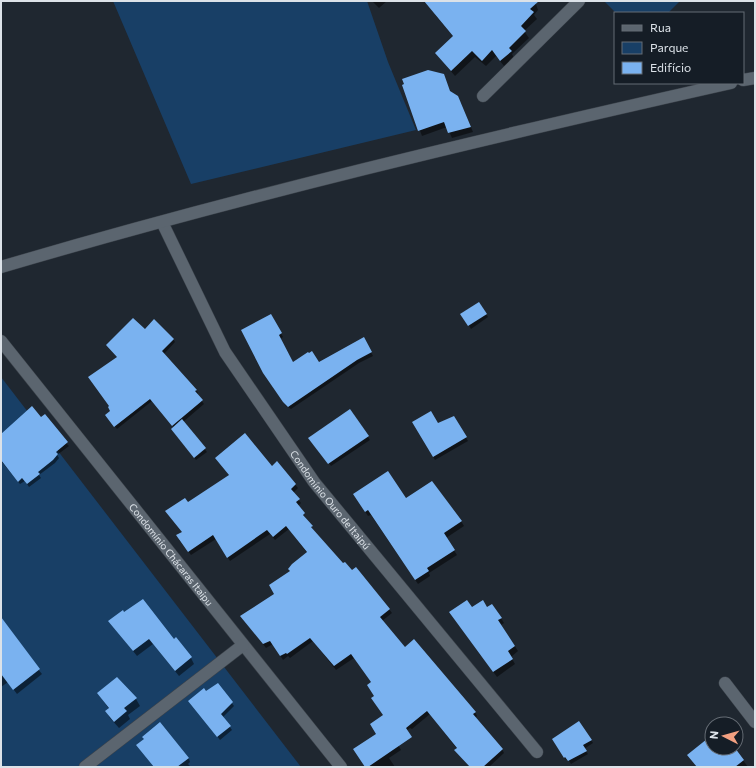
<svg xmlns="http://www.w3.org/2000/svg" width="756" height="768" viewBox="0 0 756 768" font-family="Commissioner,sans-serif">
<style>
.green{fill:#183f66}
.shadow{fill:#0007}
.building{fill:#7ab2f0}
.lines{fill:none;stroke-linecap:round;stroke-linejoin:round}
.street-casing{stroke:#3b424a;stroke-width:13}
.secondary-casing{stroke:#3b424a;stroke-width:13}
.street{stroke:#5b656f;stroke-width:12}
.secondary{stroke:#5b656f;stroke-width:12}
.labels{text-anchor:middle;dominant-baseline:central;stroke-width:4;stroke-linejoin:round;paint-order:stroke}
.street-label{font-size:10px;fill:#dce2e8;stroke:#151d26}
</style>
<rect width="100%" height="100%" fill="#1f2730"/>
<g class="green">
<path d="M113,1H367L388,62L416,130L191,184Z"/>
<path d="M604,1H680L668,13H616Z"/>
<path d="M1,377L301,767H1Z"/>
</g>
<g class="shadow">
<path d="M372,1H387L379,8Z"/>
<path d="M428,1H535L538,10L534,15L537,19L524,31L529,38L512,54L514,58L504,66L496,56L486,66L475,57L455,76L436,54L454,37L436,16Z"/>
<path d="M403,85L451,93L461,103L473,132L452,138L447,127L422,136Z"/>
<path d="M479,303L488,317L471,329L462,314Z"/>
<path d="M271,315L283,337L280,339L293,363H319L364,339L373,356L359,363L291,409L286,406L266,377Z"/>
<path d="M145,330L173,339L175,342L164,354L196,390L198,393L197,395L204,404L183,422L207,452L196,460L174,432V428L152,401L117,429L108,418L111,411L118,358Z"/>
<path d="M350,410L370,440L331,466L311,441Z"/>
<path d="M454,417L468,441L435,460L413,422L438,425Z"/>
<path d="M40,419L69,446L57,455L59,458L55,463L39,475L41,478L29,487L25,481L20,484L1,461V434Z"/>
<path d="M216,459L272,467L277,463L298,488L293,493L301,503L298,506L314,531L343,565L389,609L392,613L382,621L405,648L475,712L477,716L475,718L502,749L504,753L489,767H470L458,754L456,751L457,749L430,714L412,729L410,728L395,739L401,750L389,758L395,767H366L384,716L375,696L372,683L354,658L336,670L313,641L290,658L288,656L283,660L273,644L266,648L244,620L275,594L307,553L289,529L275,540L270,534L230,561L216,539L191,555L179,540L183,532L188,503L230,476Z"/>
<path d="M357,499L406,500L461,521L464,526L446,538L457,555L429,573L430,576L418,584L371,515L368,516Z"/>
<path d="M487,608L501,618L504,623L501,625L518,651L511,657L515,664L497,677L453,617L472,609Z"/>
<path d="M110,622L173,640L191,658L194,664L179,676L153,644L137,656Z"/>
<path d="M1,624L42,674L17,694L8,682L1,687Z"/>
<path d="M218,685L234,706L223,717L232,730L220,740L192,704Z"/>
<path d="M98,693L136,699L140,706L128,715L130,719L119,728L110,718L106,711L109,709Z"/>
<path d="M579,722L593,743L584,749L588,754L571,764L568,759L566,760L553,740Z"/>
<path d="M160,724L189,759L190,762L188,764L191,767H154L145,739Z"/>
<path d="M712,736V748H734L748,767H697Z"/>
</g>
<g class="building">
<path d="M424,1H539L530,9L534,12L521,26L526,31L509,48L512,51L500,61L492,50L482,61L472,51L451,71L435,53L453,36Z"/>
<path d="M428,70L444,74L450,91L458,96L471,127L448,133L444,122L418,131L402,85L404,84L402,79Z"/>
<path d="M479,302L487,314L468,326L460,314Z"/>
<path d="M271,314L282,333L279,335L293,362L308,352L309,353L312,351L319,362L364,337L372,352L357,360L288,407L283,402L263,373L241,330Z"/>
<path d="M133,318L145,329L154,319L174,339L162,351L197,390L195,391L203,400L172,426L150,399L114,427L105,415L110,411L108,407L109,406L88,377L117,357L106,345Z"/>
<path d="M32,406L41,417L45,414L68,442L56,452L58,454L53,460L38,472L40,474L27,484L22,478L18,482L1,460V434Z"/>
<path d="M350,409L369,436L328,464L308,438Z"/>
<path d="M431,411L438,423L454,416L467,437L433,457L412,422Z"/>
<path d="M182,419L206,448L194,458L171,429Z"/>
<path d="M245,433L272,466L277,461L296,484L291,489L300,499L296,502L305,513L303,515L313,526L311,527L343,563L345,562L352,570L356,567L390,609L380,617L405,647L414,639L476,712L473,714L503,749L483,767H470L454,750L457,748L427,711L406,728L412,737L368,767H365L353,749L376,734L370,724L383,715L371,698L374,696L367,685L371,682L351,654L334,666L310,638L287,654L286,653L280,656L270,641L263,644L240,616L274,594L269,585L290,571L288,569L292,564L307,552L286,526L273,537L267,530L227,558L213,535L188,552L176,535L182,532L165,511L185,498L188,502L229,475L215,458Z"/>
<path d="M388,471L406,498L432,481L462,521L444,533L455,550L427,568L429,571L415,580L368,510L365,512L353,494Z"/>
<path d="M143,599L174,639L176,637L192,657L175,671L149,639L133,651L108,621L123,610L124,612Z"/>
<path d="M467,600L472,607L483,600L487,607L492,604L502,618L498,620L515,646L508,651L513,659L493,672L449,612Z"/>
<path d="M1,617L40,669L13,690L1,674Z"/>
<path d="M117,677L137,698L124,708L127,711L114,722L105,711L109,708L97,693Z"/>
<path d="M218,683L233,702L221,714L231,726L217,737L188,701L204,688L206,691Z"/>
<path d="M579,721L592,740L583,745L587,751L568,761L565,757L564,758L552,739Z"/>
<path d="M160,722L189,758L177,767H154L136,745L144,739L142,737Z"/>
<path d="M712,735V748H735L744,760L735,767H697L687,755Z"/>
</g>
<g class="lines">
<g class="street-casing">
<g id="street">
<path d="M483,96L579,1"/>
<path id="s1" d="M162,222L225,352L314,482L537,752"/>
<path id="s2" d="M1,341L341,767"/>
<path d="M725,683L755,722"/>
<path d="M85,767L243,645"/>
</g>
</g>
<g class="secondary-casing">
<g id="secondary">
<path d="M743,80L755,78"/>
<path d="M1,267C242,196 486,138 731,83"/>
</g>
</g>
<use href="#street" class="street"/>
<use href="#secondary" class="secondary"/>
</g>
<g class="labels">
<g class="street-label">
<text stroke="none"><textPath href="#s1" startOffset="326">Condomínio Ouro de Itaipú</textPath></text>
<text stroke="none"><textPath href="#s2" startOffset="273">Condomínio Chácaras Itaipu</textPath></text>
</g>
</g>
<rect width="756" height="768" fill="none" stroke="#dce2e8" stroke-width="4"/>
<rect x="614" y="12" width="130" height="72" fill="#151d26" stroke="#656c74"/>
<rect x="622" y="25" width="20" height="6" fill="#5b656f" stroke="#656c74"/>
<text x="650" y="32" font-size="12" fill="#dce2e8">Rua</text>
<rect x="622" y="42" width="20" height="12" fill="#183f66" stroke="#656c74"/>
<text x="650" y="52" font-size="12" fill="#dce2e8">Parque</text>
<rect x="622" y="62" width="20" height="12" fill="#7ab2f0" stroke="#656c74"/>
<text x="650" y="72" font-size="12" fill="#dce2e8">Edifício</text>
<g transform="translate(724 736) rotate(276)"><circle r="19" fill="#151d26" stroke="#656c74"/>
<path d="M0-3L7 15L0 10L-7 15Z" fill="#f2a081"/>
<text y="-6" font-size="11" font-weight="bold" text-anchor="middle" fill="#dce2e8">N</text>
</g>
</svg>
